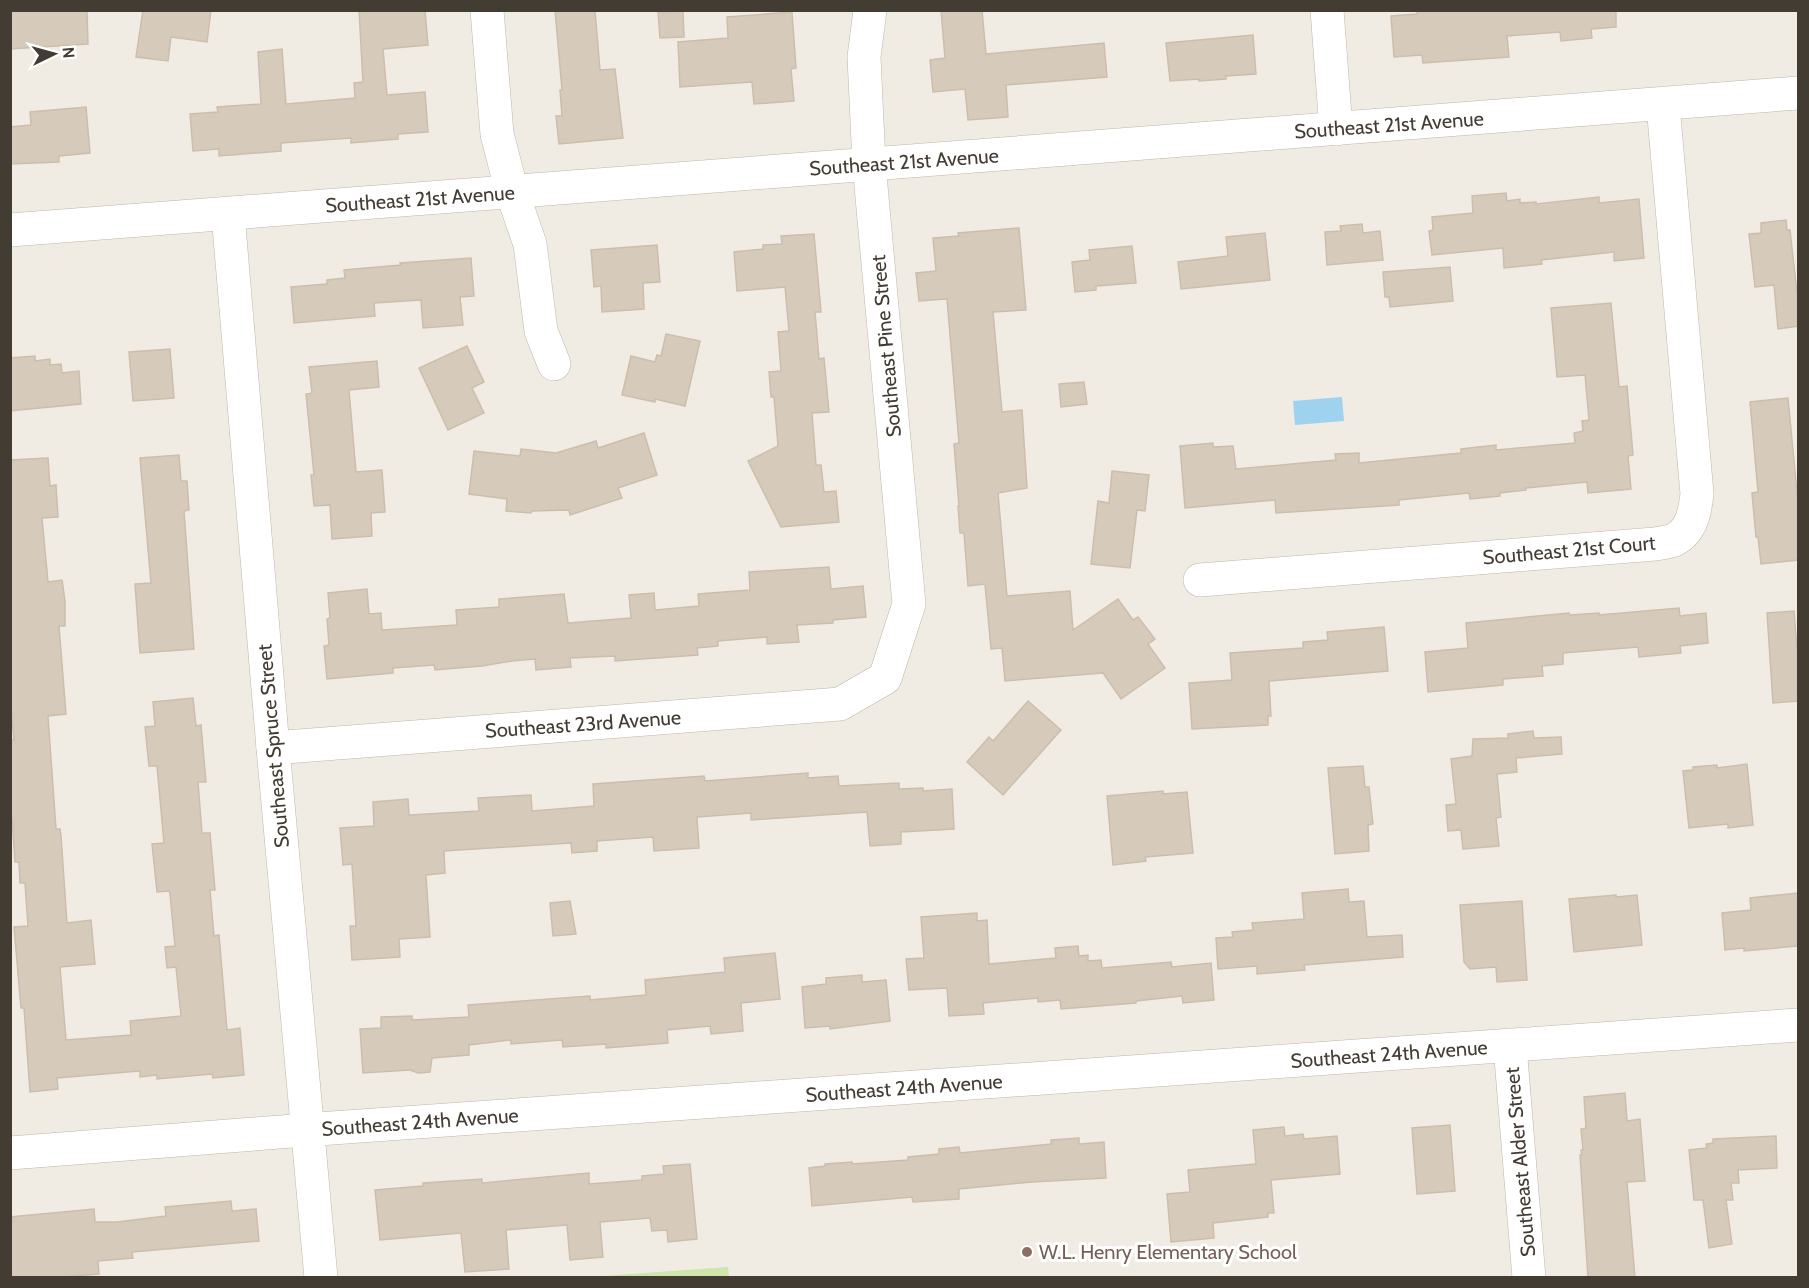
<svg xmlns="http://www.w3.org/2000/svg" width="1809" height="1288" viewBox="0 0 1809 1288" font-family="Cabin,sans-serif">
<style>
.green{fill:#cee6ab}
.water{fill:#9ed2ef}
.building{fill:#d6cabb;stroke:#cdbeac;stroke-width:1.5}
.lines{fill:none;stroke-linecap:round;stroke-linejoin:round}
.minor-casing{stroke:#bfb6a8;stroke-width:34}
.minor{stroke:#fff;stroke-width:33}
.education-dot{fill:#8d6e63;stroke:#fff;stroke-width:2}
.labels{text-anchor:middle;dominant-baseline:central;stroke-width:6;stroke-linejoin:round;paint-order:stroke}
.street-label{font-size:20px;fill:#433c33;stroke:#fff}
.education-label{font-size:20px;fill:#785e54;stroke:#fff;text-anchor:start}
</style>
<rect width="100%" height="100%" fill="#f1ece3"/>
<path class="green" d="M728,1267L729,1277H589Z"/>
<path class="water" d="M1342,397L1344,421L1295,425L1293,401Z"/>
<g class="building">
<path d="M10,10H87L88,44L10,49Z"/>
<path d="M143,10H211L207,42L171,37L168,61L136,57Z"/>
<path d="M359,10H425L428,45L383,49L387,95L425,92L428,132L398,134V139L351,143V138L281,143V151L219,156V149L193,151L190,114L218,112L217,107L261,104L258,52L282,49L286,104L355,98L354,83L363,82Z"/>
<path d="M555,10H595L600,70L615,69L623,138L559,144L556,116H562L560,90H562Z"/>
<path d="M941,10H982L986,54L1104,43L1107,77L1006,85L1008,117L968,120L965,89L933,92L930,60L945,58Z"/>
<path d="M1417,10H1616V27L1591,29L1592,38L1561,41L1560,32L1507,36L1509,57L1423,63L1422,55L1394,57L1391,16L1417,14Z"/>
<path d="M683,11L684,37L660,38L658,12Z"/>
<path d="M792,12L796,68L791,69L794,101L754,104L752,82L680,87L678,42L728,38L727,17Z"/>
<path d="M1253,35L1256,74L1226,76V79L1199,81V79L1170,81L1166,43Z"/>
<path d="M86,107L90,153L59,156V162L10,164V127L31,125L30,112Z"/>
<path d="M1506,193L1507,201L1520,199V203L1536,202V204L1599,197V203L1639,199L1644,258L1614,261V252L1541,260L1542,264L1504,268L1503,248L1432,255L1429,231L1433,230L1432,217L1473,213L1472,196Z"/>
<path d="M1786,220L1787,230H1790L1797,293H1798V326L1778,329L1774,285L1755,287L1749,234L1761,233V223Z"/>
<path d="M1362,224L1363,233L1380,231L1383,260L1327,265L1325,232L1341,231L1340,226Z"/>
<path d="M1019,228L1026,310L993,312L1002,412L1022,410L1027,488L998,493L1007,596L1070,591L1073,630L1118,599L1133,620L1138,617L1155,639L1148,644L1165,668L1121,699L1103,673L1005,681L1002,648L991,649L985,584L968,586L964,533H960L958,506H959L954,444L959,443L947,299L919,301L916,273L936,271L933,238L959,236L958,233Z"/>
<path d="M1265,233L1270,280L1181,289L1178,262L1228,256L1226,237Z"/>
<path d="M814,234L821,312H815L819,359L824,358L829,412L812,413L816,465H821L824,492L836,491L839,522L781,527L748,461L778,446L774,397H771L769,372L781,371L778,332L789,331L785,287L737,291L734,252L763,249V245L782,244L781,236Z"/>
<path d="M657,245L660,282L643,283L644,309L602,312L601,286L594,287L591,250Z"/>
<path d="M1132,246L1136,283L1096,286V290L1075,292L1072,262L1090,260L1089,250Z"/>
<path d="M471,258L474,296L460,297L463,325L423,328L421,300L374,303L375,316L294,323L291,287L327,284V280L345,278L344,270L401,265L400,263Z"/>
<path d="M1450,267L1453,301L1390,307L1389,297H1385L1383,272Z"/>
<path d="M1611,303L1619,387L1627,386L1633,455L1628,456L1631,489L1588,493L1587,482L1526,488V490L1500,493V496L1470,499L1469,493L1399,500V505L1276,513L1275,500L1185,508L1180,446L1213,443V447L1233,446L1236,469L1336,460L1335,454L1359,453V463L1461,453V449L1496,445V450L1575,443L1574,433L1583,431L1582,421L1589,420L1585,375L1557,377L1551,308Z"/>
<path d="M666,334L700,341L685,406L655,399V402L622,395L631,356L655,362L657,355L661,356Z"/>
<path d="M467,346L484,382L472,388L484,413L448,430L419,368Z"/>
<path d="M170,349L174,398L133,401L129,352Z"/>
<path d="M35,356V361L50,359V365L61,364L62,373L79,371L81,404L10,411V358Z"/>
<path d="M377,361L379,387L349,390L356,472L382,470L385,512L371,513L372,536L332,539L330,505L314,506L311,475H314L306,394L312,393L309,367Z"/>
<path d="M1084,382L1087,404L1061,407L1059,384Z"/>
<path d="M1788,398L1798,503V560L1761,564L1758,537H1756L1752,493L1758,492L1750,402Z"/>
<path d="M644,433L657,475L618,488L622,498L570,515L569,510L532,511L531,513L506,511L507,499L469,494L474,451L520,456L521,449L556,453L596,441L598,448Z"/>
<path d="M179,455L181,481H187L189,510L184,511L194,649L140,653L135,584L151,583L140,458Z"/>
<path d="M48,458L50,486L56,485L58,517L42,518L48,582L62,580L65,601V626H59L66,714L48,716L56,829H60L61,836L67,923L91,920L95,964L60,967L66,1040L131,1035L130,1021L181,1016L176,967L167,968L165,947L175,946L170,894L169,891L157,892L152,844L164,843L157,766H149L145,727L155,726L153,702L193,698L196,726L201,725L206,782H198L202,833H210L215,890H210L214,936L219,935L227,1030L240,1028L244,1075L213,1078L212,1074L157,1079V1075L140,1077V1071L57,1078L58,1089L30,1092L24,1008H21L14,927L28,926L25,883H20L19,862H15L12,818H10V740H14L10,700V460Z"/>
<path d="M1112,471L1149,475L1145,511L1137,510L1130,568L1091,564L1098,501L1109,503Z"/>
<path d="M829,567L831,589L863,586L866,617L833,620V623L797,625L799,642L767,644V637L718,641V646L697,648L698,655L615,661V656L570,658L571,667L536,670L535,659L512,661L482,666L435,670L434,665L393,668V673L327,679L324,646L329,645L327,619L330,618L328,593L367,589L369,614L381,613L382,630L457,625L456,610L499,607V599L564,594L568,623L631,618L629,595L654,593L655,610L699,606L698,594L750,590L749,572Z"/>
<path d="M1679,608L1680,616L1706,613L1708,643L1680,646L1681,653L1639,657L1638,647L1563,653V664L1542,666L1543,676L1503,679V685L1428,692L1425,652L1468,648L1466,623L1569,613L1570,615L1599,613V615Z"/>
<path d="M1794,611L1797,649H1798V701L1773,703L1767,613Z"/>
<path d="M1384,627L1388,671L1269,681L1271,716H1268V725L1192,729L1189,683L1232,680L1230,653L1303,648V642L1328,640L1327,632Z"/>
<path d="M1028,701L1061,730L1003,795L967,762L989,737L993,741Z"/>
<path d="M1533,731L1534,738L1561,737L1562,754L1516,758L1517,772L1497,774L1501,817L1496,818L1499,846L1463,849L1461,830L1448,831L1446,805L1456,804L1451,759L1472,756L1473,739L1508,738V734Z"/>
<path d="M1747,764L1753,825L1728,828V824L1689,828L1683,771L1693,770V767L1717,765V768Z"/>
<path d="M1363,766L1365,787H1369L1373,824L1368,825L1369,851L1335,854L1328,768Z"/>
<path d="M808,773V778L838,776L839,786L899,783V789L923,788V791L952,789L954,829L901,832V844L870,846L867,812L751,820V813L697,817L699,848L654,851L653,837L597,841V851L572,853L571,843L444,851L445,873L426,875L430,937L399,939L400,957L352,960L350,926H356L352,864L343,865L340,828L374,826L373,802L408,799L409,815L479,811L478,798L531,795L532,811L594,806L593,784L704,776L705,781Z"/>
<path d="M1163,791V794L1187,792L1193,853L1145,857L1146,861L1113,865L1107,796Z"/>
<path d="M1348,889L1349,902L1364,901L1367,937L1402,935L1403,957L1304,965L1305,970L1257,974V966L1218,969L1216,938L1233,937L1232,932L1253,930L1252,923L1304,919L1302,893Z"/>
<path d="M1798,893V946L1744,951V948L1725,950L1722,913L1751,910L1750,898Z"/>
<path d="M1616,895V897L1637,895L1642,945L1574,952L1569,899Z"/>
<path d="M570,901L576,934L553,936L550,903Z"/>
<path d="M1522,901L1527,980L1497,982L1496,967L1470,969L1464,962L1460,905Z"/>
<path d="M977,913V921L987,920L989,964L1056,958L1055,948L1078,946L1079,956L1088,955V961L1101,960L1102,968L1171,962L1172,967L1211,963L1214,1000L1183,1003L1182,996L1136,1001V1003L1061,1009L1060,1000L1038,1002V998L983,1003L984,1014L949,1016L947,988L909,990L906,959L924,958L921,917Z"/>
<path d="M775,953L780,999L741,1003L743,1031L711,1034L710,1026L667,1030L668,1043L606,1048V1044L563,1047L562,1040L511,1044V1040L469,1045V1055L432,1058L430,1072L418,1073L410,1070L363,1073L360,1029L381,1028V1017L412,1016V1020L469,1017L468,1005L590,996V1000L646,995L645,980L725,972L724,958Z"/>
<path d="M862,975V982L886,980L890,1021L830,1029V1026L805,1028L802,987L826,984V978Z"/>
<path d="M1625,1093L1627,1121L1640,1119L1645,1181L1627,1182L1635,1278H1588L1580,1155H1582L1581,1150H1583L1581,1129L1586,1128L1584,1097Z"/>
<path d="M1450,1125L1455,1191L1417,1194L1412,1128Z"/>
<path d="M1284,1127L1285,1136L1303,1134L1304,1139L1337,1136L1340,1174L1271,1180L1274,1213H1268V1217L1213,1223L1214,1238L1171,1242L1167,1194L1190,1192L1188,1170L1256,1164L1253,1130Z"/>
<path d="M1776,1136L1777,1168L1738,1170L1739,1183H1731L1733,1200H1726L1732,1244L1709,1248L1703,1200H1694L1689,1150L1707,1148L1706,1144L1713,1143V1139Z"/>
<path d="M1079,1138V1144L1104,1142L1106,1178L1032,1182L959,1189V1199L913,1202L912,1197L812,1206L809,1168L825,1166V1164L852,1162V1164L908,1160V1157L939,1154V1149L959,1147L960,1153L1051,1144V1140Z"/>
<path d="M690,1164L697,1239L668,1242L667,1230L652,1231L650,1218L600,1222L603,1257L570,1260L567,1225L506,1230L509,1269L465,1272L461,1233L380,1240L375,1190L423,1186V1183L482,1179V1183L589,1173V1184L642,1180V1176L664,1174L663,1166Z"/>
<path d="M231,1201L232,1211L256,1209L259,1241L132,1252L133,1258L98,1261L99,1274L49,1278H10V1217L94,1209L95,1222H117L166,1216L165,1207Z"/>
</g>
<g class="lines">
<g class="minor-casing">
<g id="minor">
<path d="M487,10L497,134L512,192L530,244L541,331L554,364"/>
<path d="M1327,10L1336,129"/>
<path d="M228,214L273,748L321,1278"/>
<path d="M10,230L1798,93"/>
<path d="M1200,580L1655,544C1661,543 1668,542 1674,540C1692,531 1695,511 1697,494L1663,105"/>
<path d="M273,748L840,704L885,678L909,604L869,164L864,57L870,10"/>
<path d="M1510,1046L1529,1278"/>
<path d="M10,1153L332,1128L1798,1025"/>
</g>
</g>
<use href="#minor" class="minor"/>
</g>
<circle class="education-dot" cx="1027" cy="1252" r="6"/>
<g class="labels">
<g class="street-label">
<text transform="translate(1389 125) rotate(-4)">Southeast 21st Avenue</text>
<text transform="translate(904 162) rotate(-4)">Southeast 21st Avenue</text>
<text transform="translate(420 199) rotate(-4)">Southeast 21st Avenue</text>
<text transform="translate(886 346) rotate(-95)">Southeast Pine Street</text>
<text transform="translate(1569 550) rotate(-5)">Southeast 21st Court</text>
<text transform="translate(583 724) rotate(-4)">Southeast 23rd Avenue</text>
<text transform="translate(273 746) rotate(-95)">Southeast Spruce Street</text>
<text transform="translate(1389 1054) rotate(-4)">Southeast 24th Avenue</text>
<text transform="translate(904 1088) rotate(-4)">Southeast 24th Avenue</text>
<text transform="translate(420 1122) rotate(-4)">Southeast 24th Avenue</text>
<text transform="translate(1520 1162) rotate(-95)">Southeast Alder Street</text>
</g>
<g class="education-label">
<text x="1039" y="1252">W.L. Henry Elementary School</text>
</g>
</g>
<rect width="1809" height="1288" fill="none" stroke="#433c33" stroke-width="24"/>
<g transform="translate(54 54) rotate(85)" stroke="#ffffff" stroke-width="4.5" paint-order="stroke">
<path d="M0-4.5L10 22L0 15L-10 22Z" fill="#433c33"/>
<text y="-9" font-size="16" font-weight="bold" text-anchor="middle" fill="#433c33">N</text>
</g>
</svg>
